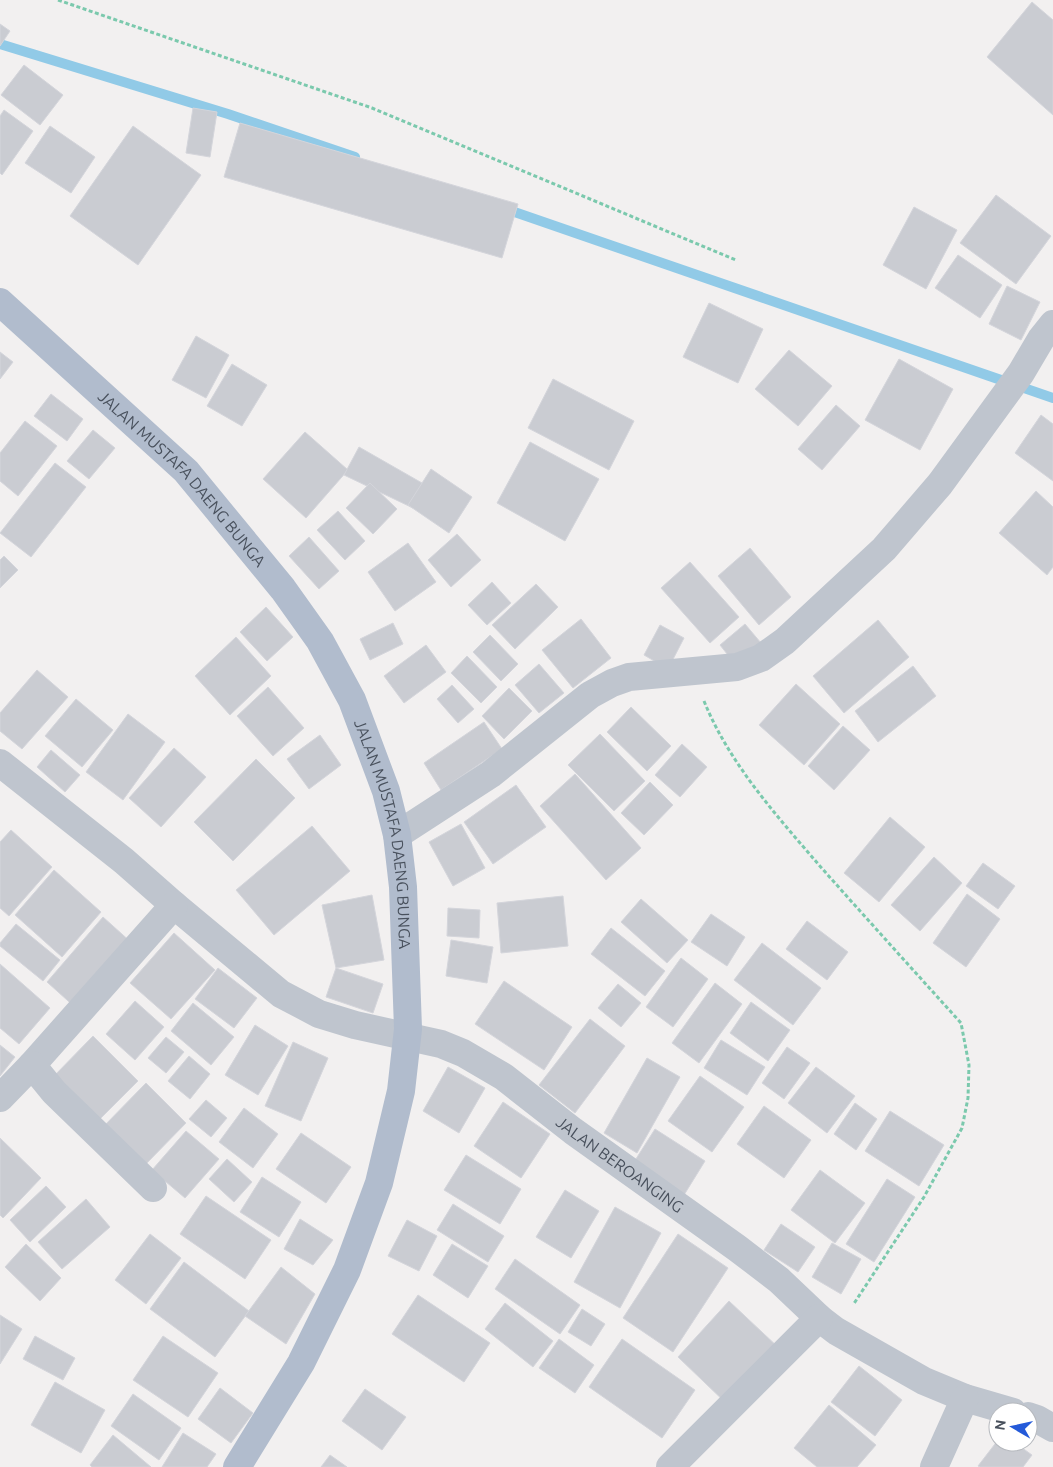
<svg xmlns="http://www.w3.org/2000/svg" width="1053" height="1467" viewBox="0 0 1053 1467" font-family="Ubuntu,sans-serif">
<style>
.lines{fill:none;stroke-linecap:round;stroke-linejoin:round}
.stream{stroke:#91cae7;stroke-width:10}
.building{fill:#caccd2;stroke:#d4d5db}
.path{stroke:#7bc9ad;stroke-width:3;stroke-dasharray:4 2.5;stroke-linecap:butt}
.street{stroke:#bfc5ce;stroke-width:28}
.primary{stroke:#b1bccd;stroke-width:28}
.labels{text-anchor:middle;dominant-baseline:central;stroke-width:4.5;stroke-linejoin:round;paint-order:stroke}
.street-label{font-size:16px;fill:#49515d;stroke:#fff}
</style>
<rect width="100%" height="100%" fill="#f2f0f0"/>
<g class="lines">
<g class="stream">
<path d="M0,44L228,114L355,157"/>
<path d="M503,208L1053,398"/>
</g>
</g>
<g class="building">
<path d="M1032,2L1053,20V115L987,57Z"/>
<path d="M0,24L10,31L0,46Z"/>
<path d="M24,65L63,95L40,125L1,95Z"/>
<path d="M193,108L217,112L210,157L186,153Z"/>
<path d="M4,110L33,131L2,175L0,173V116Z"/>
<path d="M240,123L518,204L502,258L224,177Z"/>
<path d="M50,126L95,157L71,193L25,163Z"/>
<path d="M133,126L201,175L138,265L70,216Z"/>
<path d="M996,195L1051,236L1016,284L960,243Z"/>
<path d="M914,207L957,230L926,289L883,265Z"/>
<path d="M958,255L1002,285L980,318L935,288Z"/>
<path d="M1007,286L1040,302L1021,340L989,324Z"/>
<path d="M709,303L763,329L738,383L683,357Z"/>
<path d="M196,336L229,355L206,398L172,380Z"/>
<path d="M789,350L832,386L798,426L755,389Z"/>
<path d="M0,352L13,362L0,379Z"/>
<path d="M899,359L953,389L920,450L865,420Z"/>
<path d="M232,364L267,385L242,426L207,406Z"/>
<path d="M553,379L634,421L609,470L528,428Z"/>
<path d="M51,394L83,419L67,441L34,416Z"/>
<path d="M836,405L860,426L822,470L798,449Z"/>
<path d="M1041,415L1053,424V481L1015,453Z"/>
<path d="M25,421L57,446L18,496L0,481V453Z"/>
<path d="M93,430L115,448L89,479L67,461Z"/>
<path d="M305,432L348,470L306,518L263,479Z"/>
<path d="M530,442L599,479L565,541L497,503Z"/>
<path d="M359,447L422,483L413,508L344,475Z"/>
<path d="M55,463L86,487L31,557L0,533Z"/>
<path d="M431,469L472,497L449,533L408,505Z"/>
<path d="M370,483L397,509L373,534L346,508Z"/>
<path d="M1036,491L1053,507V567L1047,575L999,533Z"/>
<path d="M338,511L365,541L345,560L317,530Z"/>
<path d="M457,534L481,560L451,587L428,560Z"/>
<path d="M309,537L339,571L319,589L289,556Z"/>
<path d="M408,543L436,582L395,611L368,572Z"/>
<path d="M750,548L791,597L759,625L718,576Z"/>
<path d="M4,556L18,570L0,588V560Z"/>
<path d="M690,562L739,617L710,643L661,588Z"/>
<path d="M492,582L511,603L487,625L468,605Z"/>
<path d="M536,584L558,607L515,649L492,625Z"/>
<path d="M266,607L293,637L267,661L240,632Z"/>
<path d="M581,619L611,658L573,688L542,650Z"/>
<path d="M878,620L909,657L844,713L813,676Z"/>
<path d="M393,623L403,644L370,660L360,639Z"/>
<path d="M745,624L761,643L735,664L720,645Z"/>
<path d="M660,625L684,638L668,669L644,655Z"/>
<path d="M490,635L518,664L501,681L473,652Z"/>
<path d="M236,637L271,676L230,715L195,676Z"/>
<path d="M426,645L446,672L404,703L384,676Z"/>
<path d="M467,656L497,687L481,703L451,673Z"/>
<path d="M539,664L564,693L539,713L515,685Z"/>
<path d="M913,666L936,696L878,742L855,711Z"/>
<path d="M37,670L68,697L22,749L0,731V713Z"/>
<path d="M796,684L840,724L804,765L759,725Z"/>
<path d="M452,685L474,709L458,723L437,699Z"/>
<path d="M268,687L304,728L273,756L237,716Z"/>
<path d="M509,688L532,711L504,739L482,716Z"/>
<path d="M76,699L113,730L82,767L45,736Z"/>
<path d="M631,707L671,746L647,771L607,732Z"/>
<path d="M128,714L165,742L123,800L86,772Z"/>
<path d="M484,722L502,749L441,790L424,763Z"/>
<path d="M843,726L870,750L834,790L808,766Z"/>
<path d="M600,734L645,781L614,811L568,765Z"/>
<path d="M320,735L341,765L309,789L287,759Z"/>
<path d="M682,744L707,767L680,797L655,775Z"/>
<path d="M174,748L206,777L161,827L129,798Z"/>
<path d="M51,750L80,775L65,792L37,767Z"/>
<path d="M256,759L295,798L233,861L194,822Z"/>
<path d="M575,774L641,848L606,880L540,806Z"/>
<path d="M650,782L673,805L644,835L621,813Z"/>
<path d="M516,785L546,827L493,864L464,822Z"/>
<path d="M890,817L925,847L879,902L844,873Z"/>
<path d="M461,824L485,868L453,886L429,842Z"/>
<path d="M312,826L350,871L274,935L236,890Z"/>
<path d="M11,830L52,867L9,916L0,908V842Z"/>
<path d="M934,857L962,883L920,931L891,905Z"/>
<path d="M983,863L1015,886L998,909L966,886Z"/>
<path d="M54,870L101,912L62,957L15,915Z"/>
<path d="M967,894L1000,919L966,967L933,943Z"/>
<path d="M372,895L384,960L336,968L322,905Z"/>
<path d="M563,896L568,946L501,953L497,903Z"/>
<path d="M641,899L688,940L667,963L621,922Z"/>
<path d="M448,908L480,910L479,938L447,936Z"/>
<path d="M711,914L745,937L727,966L691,942Z"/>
<path d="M103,917L133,944L77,1009L47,982Z"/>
<path d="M807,921L848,952L827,980L786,949Z"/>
<path d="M16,924L60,960L43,981L0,946V943Z"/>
<path d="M611,928L665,971L645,996L591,954Z"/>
<path d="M174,933L215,970L171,1019L130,983Z"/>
<path d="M451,940L493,947L487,983L446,976Z"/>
<path d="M762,943L821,988L793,1025L734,980Z"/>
<path d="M681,958L708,979L673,1027L646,1007Z"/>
<path d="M0,964L50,1008L19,1044L0,1028Z"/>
<path d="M218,968L257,998L234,1028L195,999Z"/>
<path d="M336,968L383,984L373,1013L326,997Z"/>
<path d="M504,981L572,1027L544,1070L475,1024Z"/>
<path d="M715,983L742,1004L699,1063L672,1043Z"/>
<path d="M618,984L641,1003L621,1027L598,1008Z"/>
<path d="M135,1001L164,1027L135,1060L106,1034Z"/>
<path d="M751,1002L790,1030L768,1061L730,1033Z"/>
<path d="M193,1003L234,1037L211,1065L171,1031Z"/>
<path d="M590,1019L625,1046L575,1113L539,1085Z"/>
<path d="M255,1025L288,1046L258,1095L225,1075Z"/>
<path d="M93,1036L138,1081L98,1121L54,1076Z"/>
<path d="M166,1037L184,1052L166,1073L148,1058Z"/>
<path d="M721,1040L765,1067L747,1095L704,1068Z"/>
<path d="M293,1042L328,1058L301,1121L265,1106Z"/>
<path d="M0,1045L15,1057L0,1076Z"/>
<path d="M787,1047L810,1063L784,1099L762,1083Z"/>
<path d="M189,1056L210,1074L190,1099L168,1081Z"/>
<path d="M647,1058L680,1077L637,1153L604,1133Z"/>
<path d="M448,1067L485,1088L459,1133L423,1111Z"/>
<path d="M816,1067L855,1096L827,1133L788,1103Z"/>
<path d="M700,1076L744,1107L712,1152L668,1121Z"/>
<path d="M146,1083L186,1123L143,1167L103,1127Z"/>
<path d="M206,1100L227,1118L211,1137L189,1119Z"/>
<path d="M503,1102L550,1134L521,1178L474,1146Z"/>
<path d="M855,1103L877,1119L856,1150L834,1134Z"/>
<path d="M764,1106L811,1140L784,1178L737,1144Z"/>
<path d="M244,1108L278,1134L253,1168L219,1142Z"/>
<path d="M890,1111L944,1145L919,1186L865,1151Z"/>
<path d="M655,1129L705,1161L684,1195L634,1162Z"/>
<path d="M186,1131L219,1159L185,1198L152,1170Z"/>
<path d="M301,1133L351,1167L326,1203L276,1169Z"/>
<path d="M0,1138L41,1178L3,1218L0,1215Z"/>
<path d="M466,1155L521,1189L500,1224L444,1190Z"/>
<path d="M227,1159L252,1182L234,1202L209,1179Z"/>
<path d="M820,1170L865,1203L835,1243L791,1210Z"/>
<path d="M262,1177L301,1202L279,1237L240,1212Z"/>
<path d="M887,1179L915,1197L874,1262L846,1244Z"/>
<path d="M46,1186L66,1207L30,1242L10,1220Z"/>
<path d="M565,1190L599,1211L571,1258L536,1237Z"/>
<path d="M206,1196L271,1240L245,1279L180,1234Z"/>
<path d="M86,1199L110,1227L62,1269L38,1242Z"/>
<path d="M453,1204L504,1236L488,1262L437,1230Z"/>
<path d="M615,1207L661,1233L620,1308L574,1282Z"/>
<path d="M300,1219L333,1240L313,1265L284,1249Z"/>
<path d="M407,1220L437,1236L419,1271L388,1256Z"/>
<path d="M781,1224L815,1247L798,1272L764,1250Z"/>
<path d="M150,1234L181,1258L146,1304L115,1280Z"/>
<path d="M678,1234L728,1268L673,1352L623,1318Z"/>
<path d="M832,1243L861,1259L841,1294L812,1277Z"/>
<path d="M26,1244L61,1278L40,1301L5,1267Z"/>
<path d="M452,1244L488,1266L468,1298L433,1275Z"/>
<path d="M515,1259L580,1305L560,1334L495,1289Z"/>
<path d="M184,1262L249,1311L215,1357L150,1309Z"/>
<path d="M281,1267L315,1294L286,1344L245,1316Z"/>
<path d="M418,1295L490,1343L464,1382L392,1334Z"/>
<path d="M729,1301L780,1349L728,1405L678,1357Z"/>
<path d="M505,1303L553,1341L533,1367L485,1329Z"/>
<path d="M582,1309L605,1324L591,1346L568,1332Z"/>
<path d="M0,1315L22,1329L0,1364Z"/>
<path d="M35,1336L75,1358L63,1380L23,1359Z"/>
<path d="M163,1336L218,1373L188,1417L133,1380Z"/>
<path d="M559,1339L594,1365L575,1393L539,1368Z"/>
<path d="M622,1339L695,1390L662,1438L589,1387Z"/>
<path d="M859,1366L902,1400L875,1436L831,1402Z"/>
<path d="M55,1382L105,1410L81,1453L31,1425Z"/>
<path d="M220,1388L253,1413L231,1443L198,1419Z"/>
<path d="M365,1389L406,1417L382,1450L342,1421Z"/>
<path d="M133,1394L181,1428L159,1460L111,1426Z"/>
<path d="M829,1405L876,1445L857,1467H817L794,1448Z"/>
<path d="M183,1433L216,1454L207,1467H162Z"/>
<path d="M113,1435L151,1467H92L90,1465Z"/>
<path d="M998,1440V1442H1014L1032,1455L1023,1467H980L978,1466Z"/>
<path d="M330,1455L347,1467H321Z"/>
</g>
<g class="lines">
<g class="path">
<path d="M58,0L372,108L736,260"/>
<path d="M704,701C729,763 776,815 819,865C866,918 914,971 961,1023L969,1065L968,1098L962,1128L924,1197L853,1305"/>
</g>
<g class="street">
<path id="s1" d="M0,763L124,861L174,905L281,994L319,1014L355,1025L441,1044L463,1053L504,1077L573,1131L737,1248L779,1280L819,1318L836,1331L924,1381L965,1398L1013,1412"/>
<path d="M397,835L491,774L590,695L612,683L629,677L737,667L761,658L785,641L884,549L940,484L1021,373L1041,339L1053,324"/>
<path d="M32,1065L174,905"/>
<path d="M0,1098L32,1065L54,1092L153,1188"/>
<path d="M1028,1416L1037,1419L1053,1428"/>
<path d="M670,1467L819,1318"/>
<path d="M934,1467L965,1398"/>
</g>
<path class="primary" id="s2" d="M0,302L186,471L283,589L320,641L352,700L386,791L397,835L403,887L408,1029L401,1091L379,1183L347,1270L301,1363L237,1467"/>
</g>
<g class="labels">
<g class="street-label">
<text stroke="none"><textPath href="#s2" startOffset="254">JALAN MUSTAFA DAENG BUNGA</textPath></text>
<text stroke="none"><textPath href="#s2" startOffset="674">JALAN MUSTAFA DAENG BUNGA</textPath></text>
<text stroke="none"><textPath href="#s1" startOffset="749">JALAN BEROANGING</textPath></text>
</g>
</g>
<g transform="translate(1013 1427) rotate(279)"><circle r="24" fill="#ffffff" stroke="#b6b9be"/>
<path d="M0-4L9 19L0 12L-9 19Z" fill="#245ad9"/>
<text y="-8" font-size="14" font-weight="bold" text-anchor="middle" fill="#49515d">N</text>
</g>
</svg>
